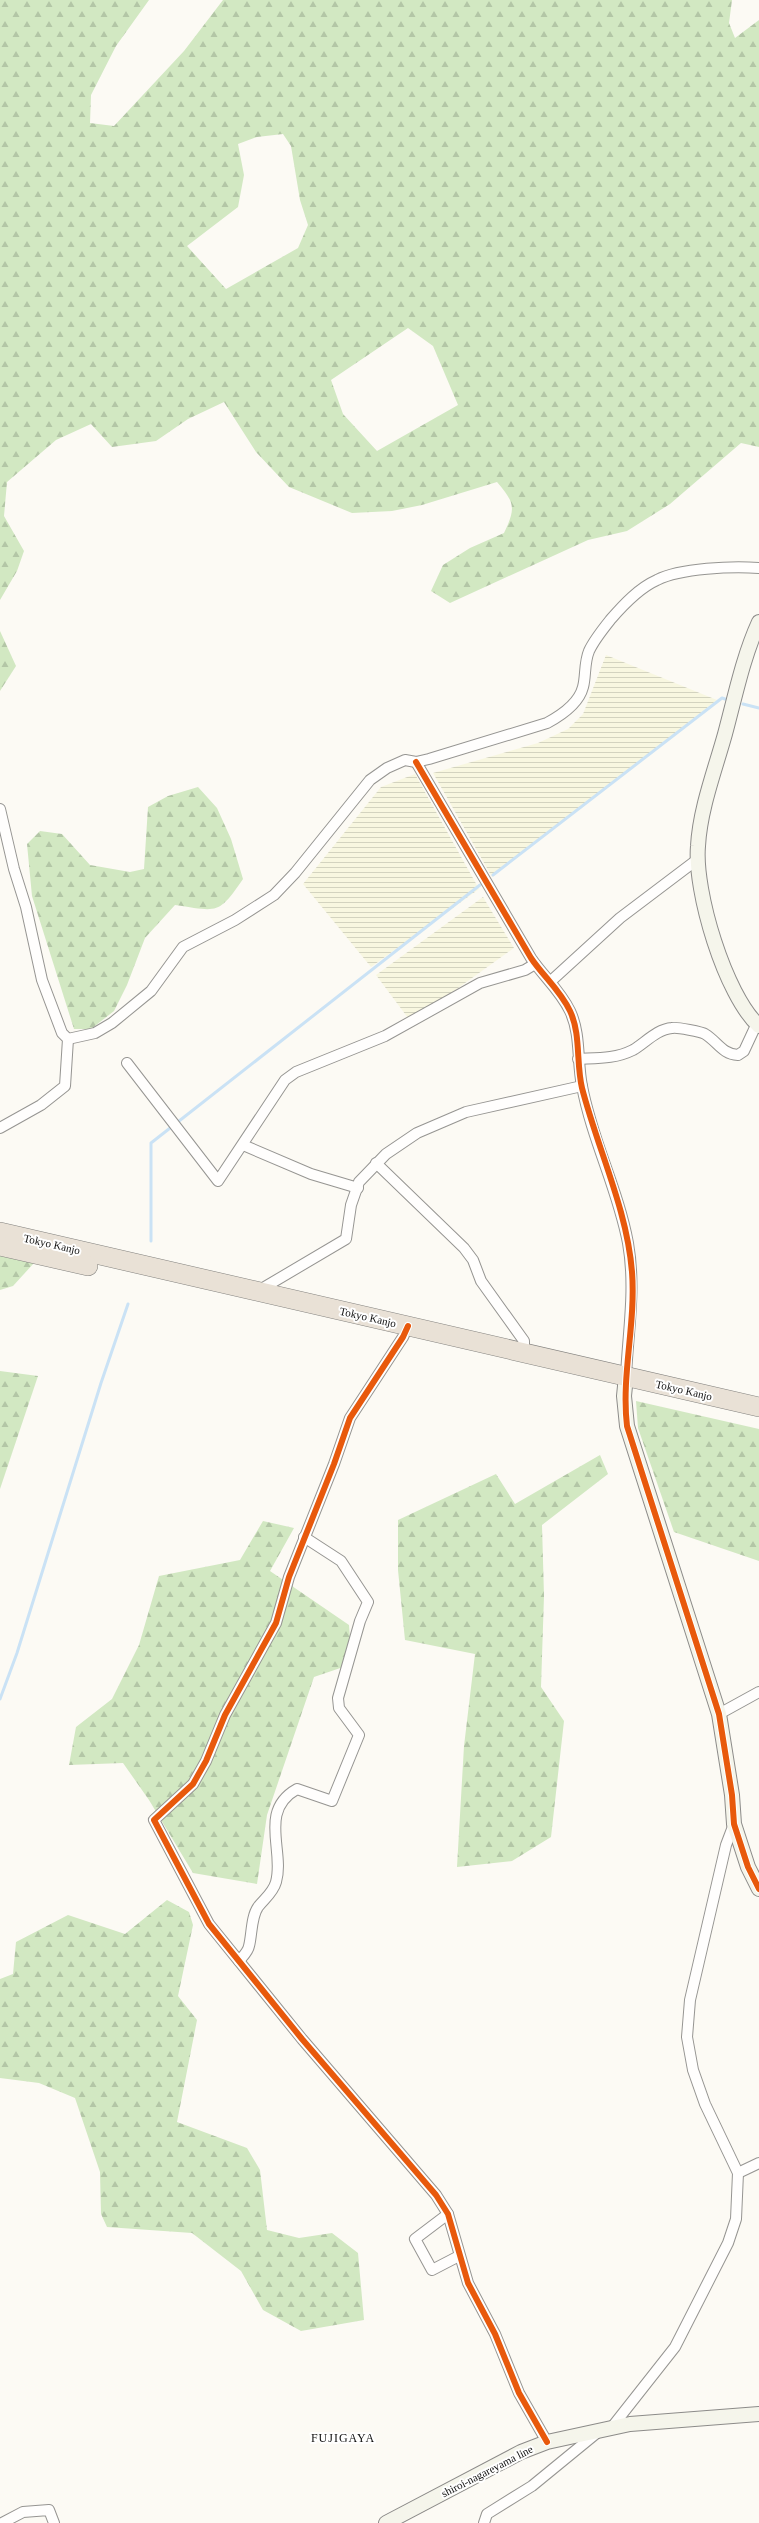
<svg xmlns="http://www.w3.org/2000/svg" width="759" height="2523" viewBox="0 0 759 2523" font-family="Georgia,serif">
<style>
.farmland{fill:url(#farmland-rules)}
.forest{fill:url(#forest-firs);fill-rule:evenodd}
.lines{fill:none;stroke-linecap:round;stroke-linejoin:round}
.stream{stroke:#cae2f5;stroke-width:3}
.street-casing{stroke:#969592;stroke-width:12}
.secondary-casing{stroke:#8c8b89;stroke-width:16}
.highway-casing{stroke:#83827f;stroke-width:20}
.street{stroke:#fffefd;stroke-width:10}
.secondary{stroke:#f5f5eb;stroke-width:14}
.highway{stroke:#e9e1d6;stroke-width:19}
.cycleway-casing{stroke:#fff;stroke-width:8}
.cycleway{stroke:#e8590c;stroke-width:6}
.labels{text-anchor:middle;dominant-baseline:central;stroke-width:4;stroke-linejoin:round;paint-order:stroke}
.street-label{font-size:11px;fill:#0f0f0f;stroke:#fff}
.neighbourhood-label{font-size:12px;letter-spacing:1px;fill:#0f0f0f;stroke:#fff}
</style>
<defs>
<pattern id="farmland-rules" width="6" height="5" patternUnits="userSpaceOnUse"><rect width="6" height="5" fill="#f8f7e0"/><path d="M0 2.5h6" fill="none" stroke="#d3d3bf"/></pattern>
<pattern id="forest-firs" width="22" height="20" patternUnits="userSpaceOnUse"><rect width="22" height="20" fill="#d2e8c2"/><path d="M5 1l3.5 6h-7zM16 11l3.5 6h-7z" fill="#b3c6a6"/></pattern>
</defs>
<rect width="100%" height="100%" fill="#fcfaf4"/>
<g class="farmland">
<path d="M606,655L717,700L492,877L433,773L538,743L568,729L583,714Z"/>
<path d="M415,774L479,889L371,967L303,884L381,787Z"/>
<path d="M483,897L514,948L454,991L408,1018L376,975Z"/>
</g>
<g class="forest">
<path d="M0,0H149L116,46L91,95L90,123L114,126L184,51L223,0H732L729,23L735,38L759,20V447L741,443L670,504L627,531L588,540L450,603L431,591L443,565L470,548L504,533C516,508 515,503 497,482L422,505L392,511L352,513L289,487L256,452L224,402L188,419L156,441L112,447L91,424L56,440L7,482L4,516L24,551L17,571L0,600ZM283,134L291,146L300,200L308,225L298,248L226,289L187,246L238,207L244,175L238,144L257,137ZM408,328L433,346L458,405L377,451L343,414L331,380Z"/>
<path d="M0,631L16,666L0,691Z"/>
<path d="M198,787L217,808L231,839L243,879C218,916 217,911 175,905L145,938L127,985L114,1011L91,1029H74L32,896L27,844L40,831L62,834L90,865L130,872L144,869L148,807L168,796Z"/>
<path d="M0,1254L34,1263L13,1286L0,1290Z"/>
<path d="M0,1371L38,1376L0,1489Z"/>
<path d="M636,1401L759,1429V1561L674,1532L638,1428Z"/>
<path d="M600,1455L608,1474L542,1525L544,1596L541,1687L564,1721L551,1837L512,1861L457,1867L464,1746L475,1654L405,1640L398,1570V1520L496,1474L515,1504Z"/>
<path d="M263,1521L294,1528L270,1571L349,1625L352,1664L314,1677L267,1815L257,1884L193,1873L149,1800L123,1763L69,1765L76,1727L112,1699L139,1645L159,1576L240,1560Z"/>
<path d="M167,1900L189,1912L193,1925L178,1996L197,2020L177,2122L247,2148L260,2170L267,2230L299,2238L332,2233L358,2253L364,2320L301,2331L263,2310L241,2271L192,2233L107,2227L101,2214L100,2172L75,2098L39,2083L0,2078V1979L13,1974L16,1942L68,1915L125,1934Z"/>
</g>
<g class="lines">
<g class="stream">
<path d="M743,704L759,708"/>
<path d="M493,875L722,698L725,699"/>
<path d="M151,1241V1143L480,885"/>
<path d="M0,1699L17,1653L101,1383L128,1304"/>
</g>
<g class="street-casing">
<g id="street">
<path d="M416,762L531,958C543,976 560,990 570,1011C581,1034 577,1062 582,1086C592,1140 618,1189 628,1243C636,1288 628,1332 626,1376"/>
<path d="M0,809L14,869L26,907L42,980L62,1033L68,1039L65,1086L41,1105L0,1128"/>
<path d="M551,981L620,918L698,859"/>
<path d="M68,1039L95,1033L112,1023L151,991L183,947L235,920L274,895L295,873L370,780L387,768L405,760L416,762L429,759L547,723C560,716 579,703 583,687C586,676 584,663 589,651C594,640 603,629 611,619C624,604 639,588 657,580C680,568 733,566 759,568"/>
<path d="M578,1059C597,1058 615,1059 633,1050C645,1043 657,1029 672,1028C677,1027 702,1032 705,1034C718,1042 722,1054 738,1055L744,1051L757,1023"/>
<path d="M127,1063L218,1181L285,1080L296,1072L385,1036L480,983L525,970L535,964"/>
<path d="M243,1145L311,1174L358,1188"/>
<path d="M376,1163L464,1248L473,1260L481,1281L524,1341V1353"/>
<path d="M258,1291L346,1239L351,1205L359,1182L386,1154L417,1133L466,1112L582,1086"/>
<path d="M408,1326L403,1337L350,1418L334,1464L289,1577L276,1623L225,1715L206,1761L193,1784L154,1820L209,1924L302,2039L436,2195L448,2214L468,2283L495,2334L519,2393L547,2442"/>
<path d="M719,1714L759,1692"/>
<path d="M239,1961C242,1957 248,1952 249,1946C252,1935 251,1917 258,1907C264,1899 273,1893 276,1882C285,1851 258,1811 297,1789L332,1801L359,1735L339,1708L338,1698L360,1621L368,1602L341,1561L304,1537"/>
<path d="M738,2173L759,2163"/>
<path d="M448,2214L415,2239L432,2270L459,2256"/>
<path d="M612,2427L675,2347L728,2243L736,2219L738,2173L705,2104L693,2070L687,2037L690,2000L726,1845L734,1824"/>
<path d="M2,2523L23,2512L49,2510L54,2523"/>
<path d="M484,2523L487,2514L532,2486L598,2432"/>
</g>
</g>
<g class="secondary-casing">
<g id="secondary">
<path d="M759,622C743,657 735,697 725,734C715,770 700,809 698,846C694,891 725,995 759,1026"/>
<path d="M626,1376L624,1396L627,1426L719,1714L732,1795L734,1824L748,1867L759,1889"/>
<path d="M386,2523L521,2452L547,2442L630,2424L759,2414"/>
</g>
</g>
<g class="highway-casing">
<g id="highway">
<path d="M0,1232L759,1407"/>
<path d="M0,1246L88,1266"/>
</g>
</g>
<use href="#street" class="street"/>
<use href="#secondary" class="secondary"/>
<use href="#highway" class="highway"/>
<g class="cycleway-casing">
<g id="cycleway">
<path d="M416,762L531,958C543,976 560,990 570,1011C581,1034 576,1063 582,1088C598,1150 627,1209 632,1272C636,1324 621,1375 627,1426L719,1714L732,1795L734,1824L748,1867L759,1889"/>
<path d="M408,1326L403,1337L350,1418L334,1464L289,1577L276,1623L225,1715L206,1761L193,1784L154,1820L209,1924L302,2039L436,2195L448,2214L468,2283L495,2334L519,2393L547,2442"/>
</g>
</g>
<use href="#cycleway" class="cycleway"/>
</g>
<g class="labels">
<g class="street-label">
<text transform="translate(52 1244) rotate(13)">Tokyo Kanjo</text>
<text transform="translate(368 1317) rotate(13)">Tokyo Kanjo</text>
<text transform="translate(684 1390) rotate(13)">Tokyo Kanjo</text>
<text transform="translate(487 2471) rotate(-27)">shiroi-nagareyama line</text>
</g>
<g class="neighbourhood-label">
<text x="343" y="2438">FUJIGAYA</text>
</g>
</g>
</svg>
